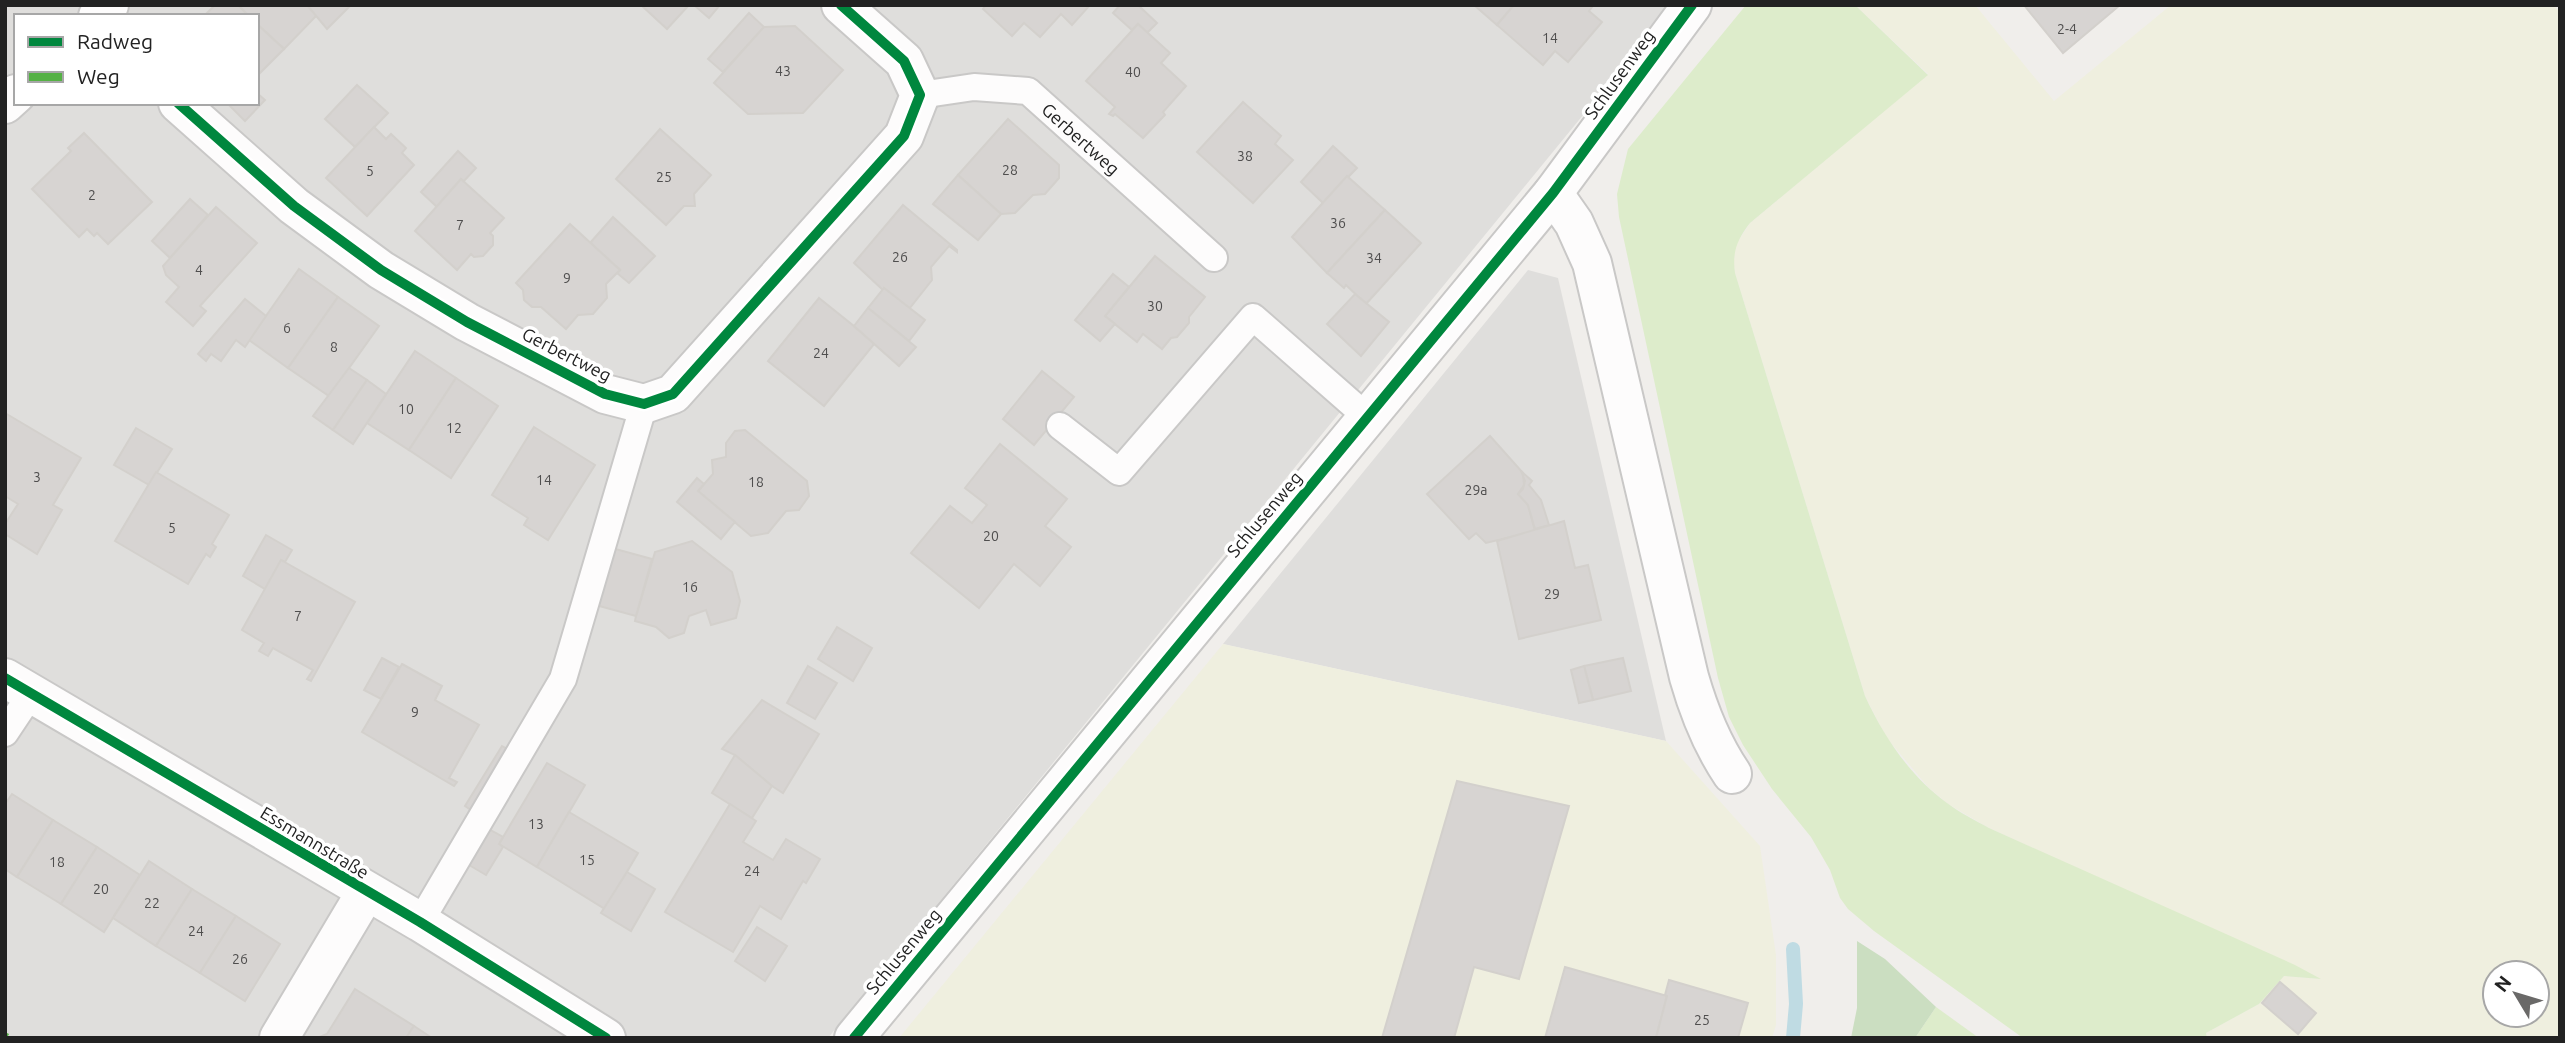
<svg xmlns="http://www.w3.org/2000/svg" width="2565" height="1043" viewBox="0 0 2565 1043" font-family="Ubuntu,sans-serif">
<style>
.residential{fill:#dfdedc;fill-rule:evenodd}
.farmland{fill:#efefdf;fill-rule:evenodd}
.grass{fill:#ddeccb}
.forest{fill:#cbdec1}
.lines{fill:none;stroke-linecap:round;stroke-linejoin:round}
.stream{stroke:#bfdbe3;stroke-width:14}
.building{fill:#d7d4d2;stroke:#d3d0cc;stroke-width:2}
.service-casing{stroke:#c9c8c7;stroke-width:30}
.minor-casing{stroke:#c9c8c7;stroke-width:42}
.service{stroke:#fdfcfc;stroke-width:26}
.minor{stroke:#fdfcfc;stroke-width:38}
.quiet{stroke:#55b145;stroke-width:9;stroke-dasharray:18 9;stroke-linecap:butt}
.cycleway-casing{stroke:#fff;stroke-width:15}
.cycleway{stroke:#00873e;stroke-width:10}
.labels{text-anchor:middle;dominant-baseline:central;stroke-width:7;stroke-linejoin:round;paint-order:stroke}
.number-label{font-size:14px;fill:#4f4e4e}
.street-label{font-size:18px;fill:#222;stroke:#fff}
</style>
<rect width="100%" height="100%" fill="#f0eeeb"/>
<g class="residential">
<path d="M5,5H1673L828,1038H5ZM16,16H257V103H16Z"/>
<path d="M1528,270L1558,278L1666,741L1223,644Z"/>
</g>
<g class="farmland">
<path d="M1855,5H1975L2054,101L2171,5H2553L2560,12V1038H2207L2206,1033L2259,1004L2284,976L2319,979L1989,828L1948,804L1928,787L1886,737L1865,696L1735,273L1733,259L1735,246L1750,223L1928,74ZM2495,973H2537V1015H2495Z"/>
<path d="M1223,644L1666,741L1760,846L1776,955V1025L1772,1038H899Z"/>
</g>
<g class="grass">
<path d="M1746,5H1855L1928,75L1750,223C1737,240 1732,252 1735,273L1865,696C1884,737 1910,776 1947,803C1960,813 1975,820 1989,828L2295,965L2321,979L2284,976L2259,1004L2206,1033L2207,1038H2023L1874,931L1848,909L1840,898L1830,870L1811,837L1772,789L1743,745L1729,717L1718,678L1619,217L1617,194L1628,149Z"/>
<path d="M1936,1007L1979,1038H1915Z"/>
</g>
<path class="forest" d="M1857,941L1885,959L1936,1007L1915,1038H1851L1857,1008Z"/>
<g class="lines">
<path class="stream" d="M1793,1038L1796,1004L1793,949"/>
</g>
<g class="building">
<path d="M215,5H238L249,16H204Z"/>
<path d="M238,5H307L317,15L284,49L257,24V16H249Z"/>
<path d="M307,5H347L349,7L327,29Z"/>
<path d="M641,5H689L667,29Z"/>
<path d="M694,5H720L709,18Z"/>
<path d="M986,5H1090L1072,25L1061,14L1040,37L1024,23L1012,36L983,9Z"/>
<path d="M1120,5H1138L1157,23L1147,33L1138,24L1132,30L1113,13Z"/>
<path d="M1474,5H1514L1497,25Z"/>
<path d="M1514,5H1590L1592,7L1589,11L1602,22L1568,62L1555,51L1543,65L1497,25Z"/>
<path d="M2024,5H2120L2063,53Z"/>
<path d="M749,13L764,27L723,72L708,59Z"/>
<path d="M257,24L284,49L257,76Z"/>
<path d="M1138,24L1170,53L1161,63L1186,86L1163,112L1165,115L1143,138L1115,114L1113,116L1109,114L1115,107L1086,81Z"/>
<path d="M795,26L843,70L803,113L748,114L714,83L764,27Z"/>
<path d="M357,85L388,113L355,147L325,119Z"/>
<path d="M257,93L265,100L245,121L227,103H257Z"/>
<path d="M1243,102L1281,136L1275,144L1293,160L1253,203L1197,152Z"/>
<path d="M1008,119L1059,165V178L1045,194L1033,195L1015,213L1001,214L958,175Z"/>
<path d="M374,127L386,139L391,134L406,148L402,153L414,165L367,216L326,178Z"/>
<path d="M660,129L711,175L694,194L695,206H684L666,225L616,179Z"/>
<path d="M84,133L152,202L108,244L97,233L94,236L87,229L79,237L32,189L71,151L68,148Z"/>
<path d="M1333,146L1357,168L1323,203L1301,182Z"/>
<path d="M458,151L476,168L464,181L461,179L437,207L421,192Z"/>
<path d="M958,175L1001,214L978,240L933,204Z"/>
<path d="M1347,176L1385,210L1327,273L1292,237Z"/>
<path d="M461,179L504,218L490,233L493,236V245L483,256L474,257L471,254L457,270L415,231Z"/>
<path d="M190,199L208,215L170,258L152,241Z"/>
<path d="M903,205L957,250V252L949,246L931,267L932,280L909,309L884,288L883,290L854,263Z"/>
<path d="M216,207L257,243L200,306L206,311L193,326L166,302L179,287L166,275L163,266Z"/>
<path d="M1385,210L1421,243L1366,304L1346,285L1344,288L1327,273Z"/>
<path d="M613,217L655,256L629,283L617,273L620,270L590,243Z"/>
<path d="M570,224L620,270L606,284L607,298L593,314L578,315L566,329L541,307H532L524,300L523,290L516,283Z"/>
<path d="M1155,256L1205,297L1189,317V323L1177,337L1171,338L1162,349L1143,334L1137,342L1105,316Z"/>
<path d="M299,269L338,297L288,368L249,340Z"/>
<path d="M1113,274L1129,287L1105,316L1115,324L1100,341L1075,320Z"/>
<path d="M884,288L925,320L909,341L868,308Z"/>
<path d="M1355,294L1389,322L1361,356L1327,324Z"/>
<path d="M338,297L379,326L329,396L288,368Z"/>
<path d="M819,298L875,343L824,406L768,361Z"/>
<path d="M245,299L266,316L245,347L236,340L221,361L211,354L206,361L198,354Z"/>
<path d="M868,308L916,347L899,366L854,326Z"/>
<path d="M415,351L456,378L409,450L367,423Z"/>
<path d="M349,368L367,380L333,430L313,416Z"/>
<path d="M1042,371L1074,397L1034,445L1003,419Z"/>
<path d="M456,378L498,406L451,478L409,450Z"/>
<path d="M367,380L386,394L353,444L333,430Z"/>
<path d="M5,413L81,458L53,505L62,510L37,554L5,534V524L18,504L5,496Z"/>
<path d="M534,427L595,465L548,540L524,525L528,518L492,495Z"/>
<path d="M136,428L172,449L149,485L114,465Z"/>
<path d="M745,430L807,481L809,496L799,510L786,511L768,533L751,536L698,491L713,474L712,460L726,457V443L735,431Z"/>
<path d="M1490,436L1523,473L1524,485L1518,494L1528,505L1535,531L1486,543L1476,533L1469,539L1427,494Z"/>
<path d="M1000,444L1067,499L1045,526L1071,547L1040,586L1014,564L979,608L911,553L950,506L972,523L987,505L965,488Z"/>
<path d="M1521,471L1532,481L1529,485L1541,500L1549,525L1535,529L1528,505L1518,494L1523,489L1525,481Z"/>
<path d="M156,472L229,515L212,544L216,547L210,557L206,554L188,584L115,541Z"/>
<path d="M697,478L704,484L698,491L735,522L721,539L677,502Z"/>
<path d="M1564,521L1575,568L1588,565L1601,620L1519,639L1497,541Z"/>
<path d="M266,535L292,550L285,562L281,560L265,589L243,576Z"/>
<path d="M692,541L732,572L740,601L736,618L711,625L706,610L689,616L684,633L669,638L656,627L635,621L636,616L655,552Z"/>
<path d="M608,547L652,559L636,616L592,604Z"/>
<path d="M281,560L355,602L311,681L307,679L313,670L273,648L268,656L259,651L264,643L242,630Z"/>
<path d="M837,627L872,648L853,681L818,659Z"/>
<path d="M382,658L399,667L381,699L364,690Z"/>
<path d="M1623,658L1631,691L1593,700L1584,666Z"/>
<path d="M402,664L442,686L435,700L479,725L449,778L457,782L454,786L362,732Z"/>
<path d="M808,666L837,683L815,719L787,703Z"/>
<path d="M1584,666L1593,700L1579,703L1571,670Z"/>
<path d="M762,700L819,734L783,793L772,786L735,755L722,749Z"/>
<path d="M502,746L511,751L474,812L465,806Z"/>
<path d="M735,755L772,786L752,818L712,793Z"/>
<path d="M547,763L585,785L537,867L499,844Z"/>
<path d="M1457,781L1569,806L1519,979L1474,967L1454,1038H1382Z"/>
<path d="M12,794L53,820L17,877L5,869V804Z"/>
<path d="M730,804L756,821L743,842L773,860L786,839L820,859L806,883L803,881L781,919L760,906L733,952L665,912Z"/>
<path d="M569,812L638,853L605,909L537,867Z"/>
<path d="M53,820L97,847L61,904L17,877Z"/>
<path d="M485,827L503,837L499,844L503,847L486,875L464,862Z"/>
<path d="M97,847L140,875L104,932L61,904Z"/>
<path d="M149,861L192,889L156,946L113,918Z"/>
<path d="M627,872L655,889L631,931L601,913Z"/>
<path d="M192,889L236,916L200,973L156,946Z"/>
<path d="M236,916L280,944L245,1001L200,973Z"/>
<path d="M757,927L787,946L765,981L735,961Z"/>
<path d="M1565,967L1667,996L1656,1038H1545Z"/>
<path d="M1669,980L1748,1003L1738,1038H1656L1667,996L1665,995Z"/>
<path d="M2280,982L2316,1013L2298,1034L2262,1003Z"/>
<path d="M355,989L414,1026L406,1038H317L327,1034Z"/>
<path d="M414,1026L432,1038H406Z"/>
</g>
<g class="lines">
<g class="service-casing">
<g id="service">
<path id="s1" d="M920,95L974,87L1028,91L1214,258"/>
<path d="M1060,426L1119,472L1253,317L1367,417"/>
<path d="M5,733L31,694"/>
<path d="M420,922L563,679L644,404"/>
</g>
</g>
<g class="minor-casing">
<g id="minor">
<path d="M98,16L109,5"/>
<path d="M178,103L294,206L381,270L467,322L605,394L644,404L673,394L904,136L920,95L904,61L841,5"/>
<path d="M5,104L16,94"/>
<path d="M1553,193L1574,223L1592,263L1689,677C1699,712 1711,743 1732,774"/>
<path d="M5,678L420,922L606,1038"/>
<path d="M279,1038L366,892"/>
<path d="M854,1038L1553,193L1692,5"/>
</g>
</g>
<use href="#service" class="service"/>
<use href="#minor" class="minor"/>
<path class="quiet" d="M5,1037L7,1038"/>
<g class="cycleway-casing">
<g id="cycleway">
<path d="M178,103L294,206L381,270L467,322L605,394L644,404L673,394L904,136L920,95L904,61L841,5"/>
<path d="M5,678L420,922L606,1038"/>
<path d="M854,1038L1553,193L1692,5"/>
</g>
</g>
<use href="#cycleway" class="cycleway"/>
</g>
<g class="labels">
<g class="number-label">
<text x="2067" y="29">2-4</text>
<text x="1550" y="38">14</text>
<text x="783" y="71">43</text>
<text x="1133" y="72">40</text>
<text x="1245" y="156">38</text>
<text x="1010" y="170">28</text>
<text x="370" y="171">5</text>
<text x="664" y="177">25</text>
<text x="92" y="195">2</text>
<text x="1338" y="223">36</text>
<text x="460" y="225">7</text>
<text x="900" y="257">26</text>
<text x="1374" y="258">34</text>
<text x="199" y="270">4</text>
<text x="567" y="278">9</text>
<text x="1155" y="306">30</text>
<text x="287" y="328">6</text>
<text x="334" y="347">8</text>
<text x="821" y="353">24</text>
<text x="406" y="409">10</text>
<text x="454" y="428">12</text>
<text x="37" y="477">3</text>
<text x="544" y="480">14</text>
<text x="756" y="482">18</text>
<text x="1476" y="490">29a</text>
<text x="172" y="528">5</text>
<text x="991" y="536">20</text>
<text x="690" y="587">16</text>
<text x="1552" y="594">29</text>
<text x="298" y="616">7</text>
<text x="415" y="712">9</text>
<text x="536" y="824">13</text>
<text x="587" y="860">15</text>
<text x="57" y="862">18</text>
<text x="752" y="871">24</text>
<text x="101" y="889">20</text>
<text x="152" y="903">22</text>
<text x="196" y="931">24</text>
<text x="240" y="959">26</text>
<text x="1702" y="1020">25</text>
</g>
<g class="street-label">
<text transform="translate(1619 74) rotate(-54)">Schlusenweg</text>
<text stroke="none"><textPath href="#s1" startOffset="180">Gerbertweg</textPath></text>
<text transform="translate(567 354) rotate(27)">Gerbertweg</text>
<text transform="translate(1264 514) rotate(-50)">Schlusenweg</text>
<text transform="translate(315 842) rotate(31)">Essmannstraße</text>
<text transform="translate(903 951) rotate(-50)">Schlusenweg</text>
</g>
</g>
<rect width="2565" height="1043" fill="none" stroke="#222222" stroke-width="14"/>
<rect x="14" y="14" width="245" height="91" fill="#ffffff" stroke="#a7a7a7" stroke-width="2"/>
<rect x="28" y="37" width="35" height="10" fill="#00873e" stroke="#a7a7a7" stroke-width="2"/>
<text x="77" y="49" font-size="21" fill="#222222">Radweg</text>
<rect x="28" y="72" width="35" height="10" fill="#55b145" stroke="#a7a7a7" stroke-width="2"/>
<text x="77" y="84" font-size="21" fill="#222222">Weg</text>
<g transform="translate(2516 994) rotate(308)"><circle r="33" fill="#ffffff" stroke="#a7a7a7" stroke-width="2"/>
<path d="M0-5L12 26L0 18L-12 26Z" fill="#6a6968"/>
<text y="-10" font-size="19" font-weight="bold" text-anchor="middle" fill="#222222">N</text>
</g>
</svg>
